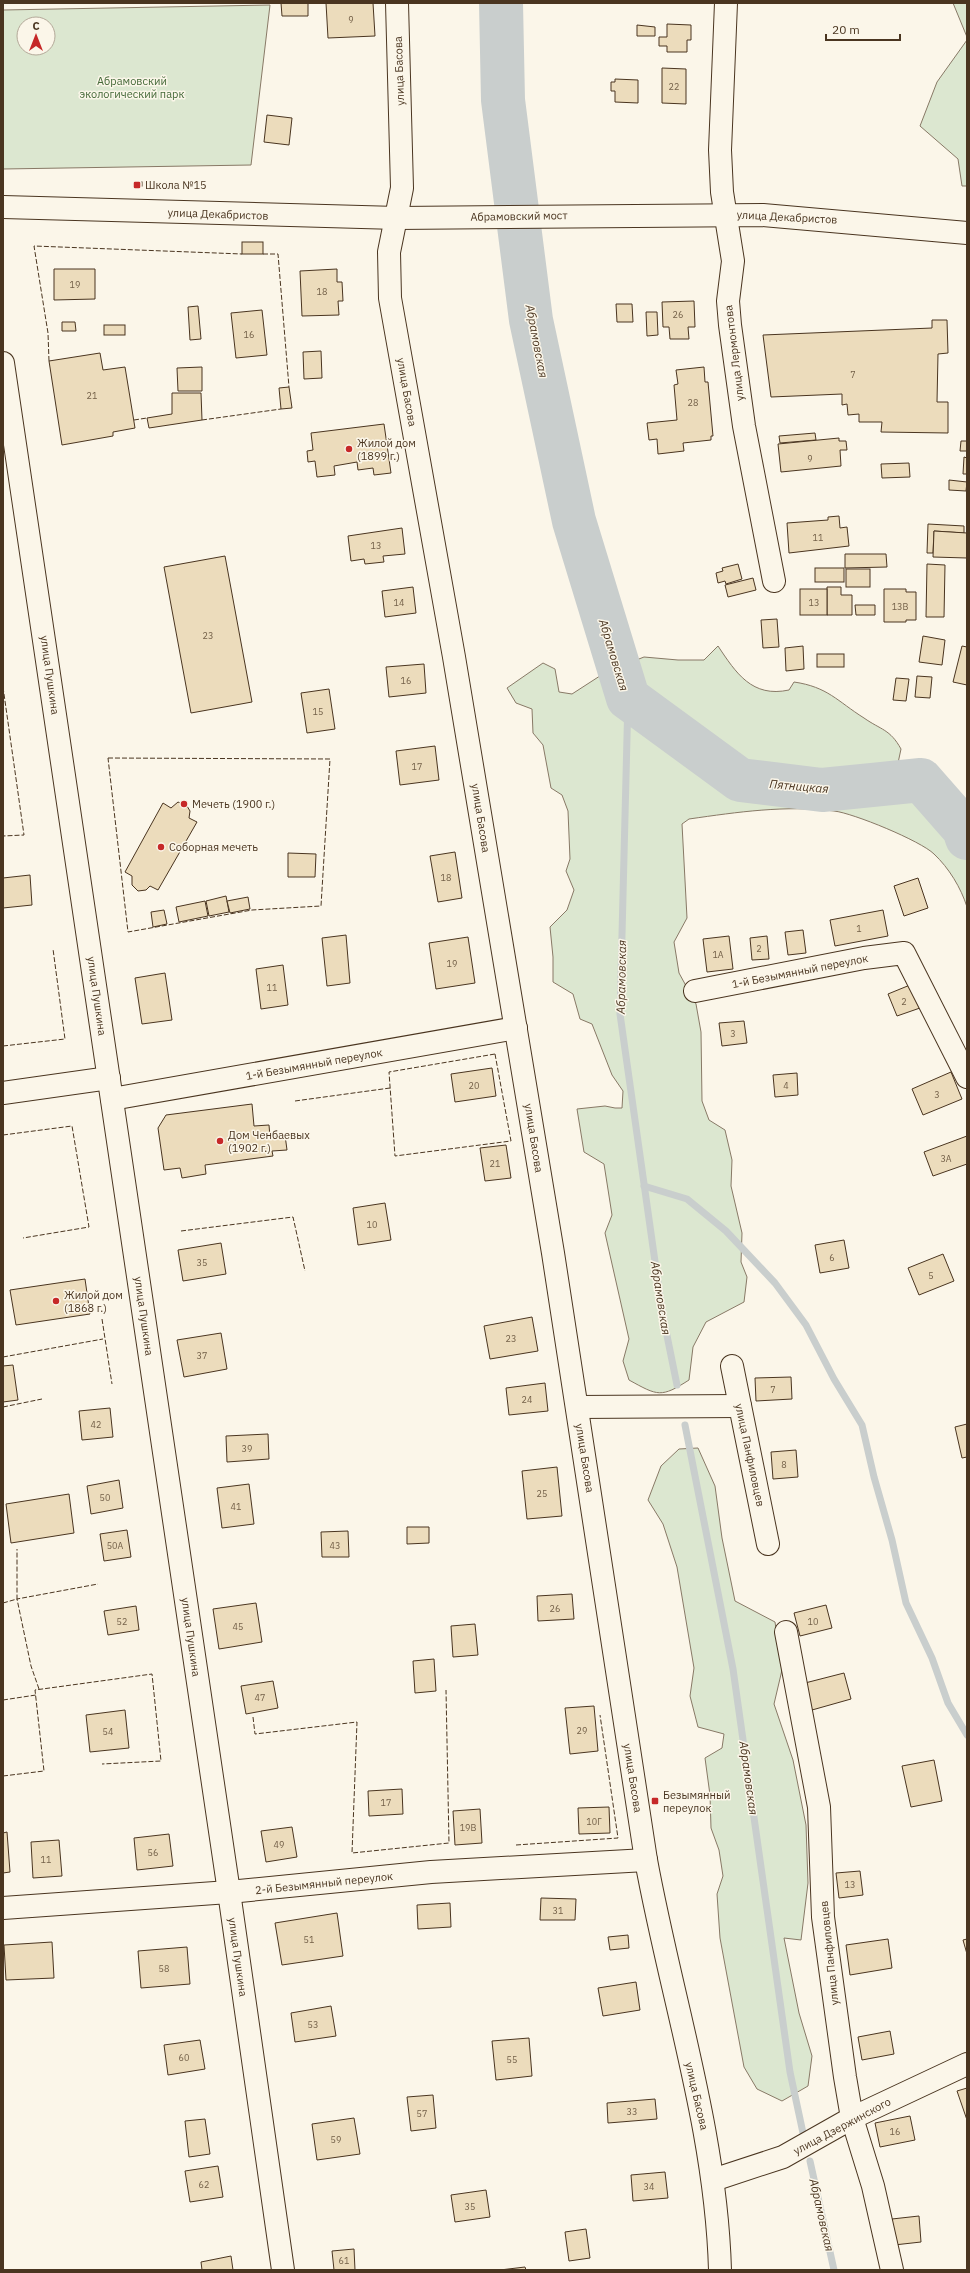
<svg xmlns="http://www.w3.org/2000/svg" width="970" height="2273" viewBox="0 0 970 2273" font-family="'IBM Plex Sans',sans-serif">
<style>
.green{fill:#dce7d0;stroke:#887966;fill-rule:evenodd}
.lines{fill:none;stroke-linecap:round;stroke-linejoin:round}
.stream{stroke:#c9cecd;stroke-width:7}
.river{stroke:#c9cecd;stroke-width:44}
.building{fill:#ecdcbc;stroke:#4a3520}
.street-casing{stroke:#4a3520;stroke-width:24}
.secondary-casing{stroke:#4a3520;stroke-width:24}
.street{stroke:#fbf6e9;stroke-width:22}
.secondary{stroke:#fbf6e9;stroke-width:22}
.fence{stroke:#4a3520;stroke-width:1;stroke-dasharray:5 2;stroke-linecap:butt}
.poi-dot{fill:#c62828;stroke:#fbf6e9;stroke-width:1.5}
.labels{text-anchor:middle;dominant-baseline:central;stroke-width:3;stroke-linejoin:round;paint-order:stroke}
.number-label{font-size:9px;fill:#725f47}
.street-label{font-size:11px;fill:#4a3520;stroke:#fbf6e9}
.park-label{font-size:11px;fill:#436837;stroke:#fbf6e9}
.poi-label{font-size:11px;fill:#4a3520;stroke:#fbf6e9;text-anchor:start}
.water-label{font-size:12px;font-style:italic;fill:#4a3520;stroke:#fbf6e9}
</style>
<rect width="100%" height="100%" fill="#fbf6e9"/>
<g class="green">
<path d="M953,3H967V37Z"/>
<path d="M270,5L251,165L3,169V10ZM24,24H48V48H24Z"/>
<path d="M967,40V186H962L958,159L920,126L937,82Z"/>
<path d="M718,646C736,673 752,698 789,690L794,682C828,687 837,701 864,718C881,730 890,729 901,749L898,763L903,776L917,787L921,801L927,806L940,794L950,800L967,829V907C961,888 949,868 934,854C921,841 853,813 834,811C786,805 738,812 689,819L682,824L687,918L674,942L679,973L696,1004L701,1032L702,1101L709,1120L725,1130L732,1160L731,1186L742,1233L741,1262L747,1277L744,1302L706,1322L693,1347L689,1380C661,1398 658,1396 629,1380L623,1361L629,1339L605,1233L612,1215L604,1164L584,1152L577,1109L605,1106L615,1108H622L623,1091L612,1075L592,1024L580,1019L573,994L553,982V957L550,927L567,910L574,890L566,871L570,859L568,811L562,795L551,788L543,745L533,733L532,709L516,703L507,688L543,663L555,669L559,692L572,694L606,672L644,657L678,660H704Z"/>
<path d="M698,1448L715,1486L722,1538L735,1601L775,1622L782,1670L774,1704L793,1760L806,1825L808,1883L801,1940L784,1938L799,2013L812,2056L808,2086L782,2101L757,2089L744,2067L720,1938L717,1894L723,1876L719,1850L711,1828L710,1795L705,1758L722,1748L724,1734L698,1727L690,1696L694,1668L677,1567L663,1524L648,1500L661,1466L679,1449Z"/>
</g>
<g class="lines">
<g class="stream">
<path d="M628,698L620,1014L662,1311L677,1385"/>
<path d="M644,1186L687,1199L726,1231L775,1283L806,1325L834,1379L862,1425L874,1477L892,1540L906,1603L932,1658L948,1703L967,1735"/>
<path d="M685,1425L733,1669L790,2072L803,2133"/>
<path d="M810,2161L834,2270"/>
</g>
<path class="river" d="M501,3L503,100L531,320L574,521L628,698L740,780L822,790L921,780L964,829L967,838"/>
</g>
<g class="building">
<path d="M281,3H308V16H282Z"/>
<path d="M326,3H373L375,36L328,38Z"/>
<path d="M667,24L691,25V40H687V52H667V46H659V37H667Z"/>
<path d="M637,25L655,27V36H637Z"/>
<path d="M662,68L686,69V104L662,103Z"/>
<path d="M615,79L638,80V103L615,102V91H611V82H615Z"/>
<path d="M267,115L292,118L289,145L264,142Z"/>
<rect x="134" y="182" width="8" height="4"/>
<rect x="242" y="242" width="21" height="12"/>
<path d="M54,269H95V299L54,300Z"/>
<path d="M337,269V282H342L343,301H338L339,315L302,316L300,271Z"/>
<path d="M694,301L695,327H688L689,339H670L669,327H663L662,302Z"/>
<path d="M616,304H632L633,322H617Z"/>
<path d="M198,306L201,339L190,340L188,307Z"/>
<path d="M262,310L267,355L236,358L231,313Z"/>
<path d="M646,312H657L658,335L647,336Z"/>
<path d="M932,320H947L948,353L938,354L937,402H948V433L881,432L882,422H859V414L848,415L847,404L842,405V394L771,397L763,335L932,328Z"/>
<path d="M62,322H75L76,331H62Z"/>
<rect x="104" y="325" width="21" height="10"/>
<path d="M321,351L322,378L304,379L303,352Z"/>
<path d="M100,353L103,370L125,367L135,428L113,432V436L62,445L49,361Z"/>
<path d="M202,367V391H178L177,368Z"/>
<path d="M704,367L705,382H708L713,436H711V440L683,443L684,451L658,454L657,439L649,440L647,423L677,420L674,385L678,384L676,370Z"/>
<path d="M289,387L292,408L281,409L279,388Z"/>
<path d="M172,393H201L202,420L149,428L147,418L172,414Z"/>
<path d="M384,424L391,473L374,475L373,468L358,470L357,462L334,466L335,475L317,477L315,461L308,462L307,451L313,450L311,433Z"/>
<path d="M815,433L816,440L780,443L779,436Z"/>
<path d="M839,438V441H846L847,450H840L841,466L781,472L778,444Z"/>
<path d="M961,441H967V451H960Z"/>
<path d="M964,457L967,458V474H963Z"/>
<path d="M909,463L910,477L882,478L881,464Z"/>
<path d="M949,480L967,482L966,491L949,490Z"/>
<path d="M839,516L840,528L847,527L849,546L789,553L787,523L828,520V517Z"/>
<path d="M928,524L964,526V533L934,531L933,553H927Z"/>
<path d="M402,528L405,554L383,556L384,562L365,564L364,559L351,561L348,536Z"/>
<path d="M934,531L967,533V558L933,557Z"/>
<path d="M845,554H886L887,567L845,568Z"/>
<path d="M225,556L252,702L191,713L164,567Z"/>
<path d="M738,564L742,579L726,584L725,581L718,583L716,573L723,571L722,568Z"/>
<path d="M927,564L945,565L944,617H926Z"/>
<rect x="815" y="568" width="29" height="14"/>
<rect x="846" y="569" width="24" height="18"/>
<path d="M753,578L756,590L728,597L725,585Z"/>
<path d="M413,587L416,613L385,617L382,591Z"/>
<path d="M827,587H841V595H852V615H827Z"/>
<rect x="800" y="589" width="27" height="26"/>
<path d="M884,589H906V592H916V620H906V622H884Z"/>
<path d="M855,605H875V615H856Z"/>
<path d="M777,619L779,647L763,648L761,620Z"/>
<path d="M923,636L945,640L942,665L919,662Z"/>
<path d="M803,646L804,669L786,671L785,648Z"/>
<path d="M962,646L967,647V685L953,682Z"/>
<rect x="817" y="654" width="27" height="13"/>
<path d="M424,664L426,693L389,697L386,667Z"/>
<path d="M917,676L932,677L930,698L915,697Z"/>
<path d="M896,678L909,679L906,701L893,700Z"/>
<path d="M329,689L335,729L307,733L301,693Z"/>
<path d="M435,746L439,780L400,785L396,751Z"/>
<path d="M178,802L187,806L190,811L189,818L197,822L158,890L150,886L146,890L138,891L132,885V876L125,872L163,803L171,808Z"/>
<path d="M455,852L462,898L438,902L430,856Z"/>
<path d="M288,853L316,854L315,877H288Z"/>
<path d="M30,875L32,905L3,908V878Z"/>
<path d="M918,878L928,908L904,916L894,886Z"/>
<path d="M226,896L229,912L209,916L206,901Z"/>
<path d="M248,897L250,909L230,913L227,901Z"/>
<path d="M205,901L208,916L179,922L176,907Z"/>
<path d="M164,910L167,924L153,927L151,912Z"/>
<path d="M883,910L888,936L835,946L830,920Z"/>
<path d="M803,930L806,953L788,955L785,932Z"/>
<path d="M346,935L350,983L327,986L322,938Z"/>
<path d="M729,936L733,969L707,972L703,939Z"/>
<path d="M767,936L769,959L752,960L750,938Z"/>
<path d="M468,937L475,983L436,989L429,943Z"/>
<path d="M283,965L288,1005L261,1009L256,969Z"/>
<path d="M165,973L172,1020L142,1024L135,978Z"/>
<path d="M910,985L920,1008L897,1016L888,994Z"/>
<path d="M744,1021L747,1043L722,1046L719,1023Z"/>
<path d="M492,1068L496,1096L455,1102L451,1074Z"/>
<path d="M951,1072L962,1099L923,1115L912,1089Z"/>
<path d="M797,1073L798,1095L775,1097L773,1075Z"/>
<path d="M252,1104L254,1126L269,1125L270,1137L285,1135L287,1150L272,1151L273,1156L205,1165L206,1174L182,1178L180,1168L164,1170L158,1128L166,1115Z"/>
<path d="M967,1136V1164L933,1176L924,1152Z"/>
<path d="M506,1145L511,1178L485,1181L480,1148Z"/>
<path d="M385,1203L391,1240L358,1245L353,1208Z"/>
<path d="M844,1240L849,1268L820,1273L815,1245Z"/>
<path d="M221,1243L226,1274L183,1281L178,1250Z"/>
<path d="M943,1254L954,1281L919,1295L908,1268Z"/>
<path d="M85,1279L90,1314L16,1325L10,1290Z"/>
<path d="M532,1317L538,1351L490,1359L484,1326Z"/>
<path d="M221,1333L227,1369L184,1377L177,1340Z"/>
<path d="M13,1365L18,1400L3,1402V1366Z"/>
<path d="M791,1377L792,1399L756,1401L755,1378Z"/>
<path d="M545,1383L548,1411L509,1415L506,1388Z"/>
<path d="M110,1408L113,1437L82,1440L79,1411Z"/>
<path d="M967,1424V1457L962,1458L955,1427Z"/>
<path d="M268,1434L269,1459L227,1462L226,1436Z"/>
<path d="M796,1450L798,1477L773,1479L771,1452Z"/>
<path d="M557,1467L562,1516L527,1519L522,1471Z"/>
<path d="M119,1480L123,1508L91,1514L87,1486Z"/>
<path d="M249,1484L254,1524L222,1528L217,1488Z"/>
<path d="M69,1494L74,1533L11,1543L6,1504Z"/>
<path d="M407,1527H429V1543L407,1544Z"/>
<path d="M127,1530L131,1557L104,1561L100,1534Z"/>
<path d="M348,1531L349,1557H322L321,1532Z"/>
<path d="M572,1594L574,1619L538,1621L537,1596Z"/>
<path d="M256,1603L262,1642L219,1649L213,1609Z"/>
<path d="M826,1605L832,1628L800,1636L794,1613Z"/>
<path d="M136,1606L139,1630L108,1635L104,1611Z"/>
<path d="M475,1624L478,1655L453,1657L451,1626Z"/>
<path d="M434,1659L436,1691L415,1693L413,1661Z"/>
<path d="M844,1673L851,1699L812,1710L805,1683Z"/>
<path d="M273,1681L278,1708L246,1714L241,1686Z"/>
<path d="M594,1706L598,1751L570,1754L565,1708Z"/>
<path d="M125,1710L129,1748L90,1752L86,1715Z"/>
<path d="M934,1760L942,1801L911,1807L902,1766Z"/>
<path d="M402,1789L403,1814L369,1816L368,1791Z"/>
<path d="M609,1807L610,1833L579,1834L578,1808Z"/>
<path d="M480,1809L482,1843L455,1845L453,1811Z"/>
<path d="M292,1827L297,1857L266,1862L261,1831Z"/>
<path d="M7,1832L10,1872L3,1873V1833Z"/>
<path d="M169,1834L173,1866L137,1870L134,1838Z"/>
<path d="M59,1840L62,1876L33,1878L31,1842Z"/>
<path d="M860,1871L863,1895L839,1898L836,1873Z"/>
<path d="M541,1898L576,1899L575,1920H540Z"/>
<path d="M450,1903L451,1927L418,1929L417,1905Z"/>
<path d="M337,1913L343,1956L282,1965L275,1923Z"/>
<path d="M628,1935L629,1948L610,1950L608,1937Z"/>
<path d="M888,1939L892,1968L850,1975L846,1945Z"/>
<path d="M967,1939V1954L963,1940Z"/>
<path d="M52,1942L54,1978L6,1980L4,1945Z"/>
<path d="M187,1947L190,1984L141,1988L138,1951Z"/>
<path d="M636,1982L640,2010L603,2016L598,1988Z"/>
<path d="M331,2006L336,2036L295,2042L291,2013Z"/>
<path d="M890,2031L894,2054L862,2060L858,2037Z"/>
<path d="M529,2038L532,2076L496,2080L492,2041Z"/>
<path d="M200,2040L205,2069L168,2075L164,2045Z"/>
<path d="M967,2088V2120L957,2091Z"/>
<path d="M433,2095L436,2128L411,2131L407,2097Z"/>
<path d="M655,2099L657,2119L608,2123L607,2103Z"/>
<path d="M910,2116L915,2140L880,2147L875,2123Z"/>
<path d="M354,2118L360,2154L317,2160L312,2124Z"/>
<path d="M205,2119L210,2154L189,2157L185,2121Z"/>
<path d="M218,2166L223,2197L190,2202L185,2171Z"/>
<path d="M665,2172L668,2198L633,2201L631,2175Z"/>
<path d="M486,2190L490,2217L455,2222L451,2195Z"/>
<path d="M919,2216L921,2242L894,2245L892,2219Z"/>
<path d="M586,2229L590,2258L569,2261L565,2232Z"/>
<path d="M354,2249L355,2270H334L332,2251Z"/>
<path d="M231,2256L233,2270H202L201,2262Z"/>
<path d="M525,2267L526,2270H500Z"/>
</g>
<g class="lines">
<g class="street-casing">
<g id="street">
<path d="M397,3L402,188L389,252L390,298L454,657L553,1253L646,1860C671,1997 716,2130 720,2270"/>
<path d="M726,3L720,150L722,192L733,261L728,301L730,325L744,426L774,581"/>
<path d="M695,991L864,958L904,953L967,1077"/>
<path d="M3,1093L109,1078"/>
<path d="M112,1099L516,1028"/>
<path d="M732,1366L768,1544"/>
<path d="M577,1407L740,1406"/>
<path d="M786,1632L819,1807L823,1917L845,2077L852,2118L873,2186L892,2270"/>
<path d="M3,1908L229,1892L431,1872L646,1860"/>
<path d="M713,2180L783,2157L852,2118L967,2064"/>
</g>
</g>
<g class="secondary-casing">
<g id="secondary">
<path d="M3,207L397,218L763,215L967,233"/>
<path d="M3,363L229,1892L283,2270"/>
</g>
</g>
<use href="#street" class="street"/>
<use href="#secondary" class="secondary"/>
<g class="fence">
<path d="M263,254H278L289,387"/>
<path d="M49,361L48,333L34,246L242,254"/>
<path d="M134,420L147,418"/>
<path d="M202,420L281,409"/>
<path d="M3,687L24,835L3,836"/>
<path d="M108,758L330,759L321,906L252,910L128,932Z"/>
<path d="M3,1046L65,1039L53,949"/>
<path d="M495,1054L511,1141L395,1156L389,1072Z"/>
<path d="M295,1101L390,1088"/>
<path d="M3,1135L72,1126L89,1227L23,1238"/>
<path d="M181,1231L293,1217L305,1271"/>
<path d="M102,1319L112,1384"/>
<path d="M3,1357L103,1339"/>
<path d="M3,1407L42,1399"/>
<path d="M3,1603L17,1599V1549"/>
<path d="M39,1689L31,1666L17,1599L98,1584"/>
<path d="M3,1700L36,1695"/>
<path d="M253,1717L255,1734L357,1722L352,1853L449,1843L446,1690"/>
<path d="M3,1776L44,1771L35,1690L152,1674L161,1761L102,1764"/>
<path d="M516,1845L618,1838L600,1715"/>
</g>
</g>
<g class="poi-dot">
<rect x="133" y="181" width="8" height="8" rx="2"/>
<circle cx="349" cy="449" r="4"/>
<circle cx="184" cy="804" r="4"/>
<circle cx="161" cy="847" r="4"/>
<circle cx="220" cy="1141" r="4"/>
<circle cx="56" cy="1301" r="4"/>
<rect x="651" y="1797" width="8" height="8" rx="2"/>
</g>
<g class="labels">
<g class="number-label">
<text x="351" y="19">9</text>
<text x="674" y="86">22</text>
<text x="75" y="284">19</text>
<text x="322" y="291">18</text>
<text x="678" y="314">26</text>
<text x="249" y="334">16</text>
<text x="853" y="374">7</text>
<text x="92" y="395">21</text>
<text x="693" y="402">28</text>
<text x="810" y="458">9</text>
<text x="818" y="537">11</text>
<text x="376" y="545">13</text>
<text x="399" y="602">14</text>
<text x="814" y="602">13</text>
<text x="900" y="606">13В</text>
<text x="208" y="635">23</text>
<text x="406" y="680">16</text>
<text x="318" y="711">15</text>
<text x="417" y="766">17</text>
<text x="446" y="877">18</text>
<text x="859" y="928">1</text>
<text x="759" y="948">2</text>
<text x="718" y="954">1А</text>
<text x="452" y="963">19</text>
<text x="272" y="987">11</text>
<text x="904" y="1001">2</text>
<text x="733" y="1033">3</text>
<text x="474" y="1085">20</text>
<text x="786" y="1085">4</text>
<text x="937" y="1094">3</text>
<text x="946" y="1158">3А</text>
<text x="495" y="1163">21</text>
<text x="372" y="1224">10</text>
<text x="832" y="1257">6</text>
<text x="202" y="1262">35</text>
<text x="931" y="1275">5</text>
<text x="511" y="1338">23</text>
<text x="202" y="1355">37</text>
<text x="773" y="1389">7</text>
<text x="527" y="1399">24</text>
<text x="96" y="1424">42</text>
<text x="247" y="1448">39</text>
<text x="784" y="1464">8</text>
<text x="542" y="1493">25</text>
<text x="105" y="1497">50</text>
<text x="236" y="1506">41</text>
<text x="115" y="1545">50А</text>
<text x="335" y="1545">43</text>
<text x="555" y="1608">26</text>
<text x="122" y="1621">52</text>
<text x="813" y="1621">10</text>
<text x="238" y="1626">45</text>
<text x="260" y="1697">47</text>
<text x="582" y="1730">29</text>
<text x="108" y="1731">54</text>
<text x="386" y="1802">17</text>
<text x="594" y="1821">10Г</text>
<text x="468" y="1827">19В</text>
<text x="279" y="1844">49</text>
<text x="153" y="1852">56</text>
<text x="46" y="1859">11</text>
<text x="850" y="1884">13</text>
<text x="558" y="1910">31</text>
<text x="309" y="1939">51</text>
<text x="164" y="1968">58</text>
<text x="313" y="2024">53</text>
<text x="184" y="2057">60</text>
<text x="512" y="2059">55</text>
<text x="632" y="2111">33</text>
<text x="422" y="2113">57</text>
<text x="895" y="2131">16</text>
<text x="336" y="2139">59</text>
<text x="204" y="2184">62</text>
<text x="649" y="2186">34</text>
<text x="470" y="2206">35</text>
<text x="344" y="2260">61</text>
</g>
<g class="street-label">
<text transform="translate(399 71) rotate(-92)">улица Басова</text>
<text transform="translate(218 214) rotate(2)">улица Декабристов</text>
<text transform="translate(519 216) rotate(-1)">Абрамовский мост</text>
<text transform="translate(787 217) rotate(3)">улица Декабристов</text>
<text transform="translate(734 353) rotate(-97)">улица Лермонтова</text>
<text transform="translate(407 392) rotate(80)">улица Басова</text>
<text transform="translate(50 675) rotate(82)">улица Пушкина</text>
<text transform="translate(481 818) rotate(81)">улица Басова</text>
<text transform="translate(800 971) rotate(-11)">1-й Безымянный переулок</text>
<text transform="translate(97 996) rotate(82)">улица Пушкина</text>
<text transform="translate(314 1064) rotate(-10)">1-й Безымянный переулок</text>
<text transform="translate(534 1138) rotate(81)">улица Басова</text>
<text transform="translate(144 1316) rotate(82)">улица Пушкина</text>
<text transform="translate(750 1455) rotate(78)">улица Панфиловцев</text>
<text transform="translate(585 1458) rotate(81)">улица Басова</text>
<text transform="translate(191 1637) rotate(82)">улица Пушкина</text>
<text transform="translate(633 1778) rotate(81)">улица Басова</text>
<text transform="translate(324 1883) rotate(-6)">2-й Безымянный переулок</text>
<text transform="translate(829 1953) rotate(-96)">улица Панфиловцев</text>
<text transform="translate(238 1957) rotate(82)">улица Пушкина</text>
<text transform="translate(697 2096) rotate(77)">улица Басова</text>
<text transform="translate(842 2126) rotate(-28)">улица Дзержинского</text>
</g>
<g class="park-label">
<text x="132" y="81">Абрамовский<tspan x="132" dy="13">экологический парк</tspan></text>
</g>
<g class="poi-label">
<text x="145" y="185">Школа №15</text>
<text x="357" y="443">Жилой дом<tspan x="357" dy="13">(1899 г.)</tspan></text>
<text x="192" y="804">Мечеть (1900 г.)</text>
<text x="169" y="847">Соборная мечеть</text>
<text x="228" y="1135">Дом Ченбаевых<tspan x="228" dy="13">(1902 г.)</tspan></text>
<text x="64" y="1295">Жилой дом<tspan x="64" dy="13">(1868 г.)</tspan></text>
<text x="663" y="1795">Безымянный<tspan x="663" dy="13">переулок</tspan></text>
</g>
<g class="water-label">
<text transform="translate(537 341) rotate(79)">Абрамовская</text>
<text transform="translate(614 655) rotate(73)">Абрамовская</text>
<text transform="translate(799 786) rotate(5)">Пятницкая</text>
<text transform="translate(621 977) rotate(-89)">Абрамовская</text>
<text transform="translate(661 1298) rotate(81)">Абрамовская</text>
<text transform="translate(749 1778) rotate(82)">Абрамовская</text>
<text transform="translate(822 2215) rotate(77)">Абрамовская</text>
</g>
</g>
<rect width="970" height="2273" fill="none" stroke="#4a3520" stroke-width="8"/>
<g transform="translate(36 36)"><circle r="19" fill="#fbf6e9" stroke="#b4a999"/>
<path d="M0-3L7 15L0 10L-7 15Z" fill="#c62828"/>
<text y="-6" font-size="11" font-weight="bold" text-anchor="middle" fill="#4a3520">С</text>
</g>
<path d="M826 34v6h74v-6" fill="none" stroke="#4a3520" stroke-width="2"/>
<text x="832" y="34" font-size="12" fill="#4a3520" stroke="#fbf6e9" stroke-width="3" paint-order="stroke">20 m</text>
</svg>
